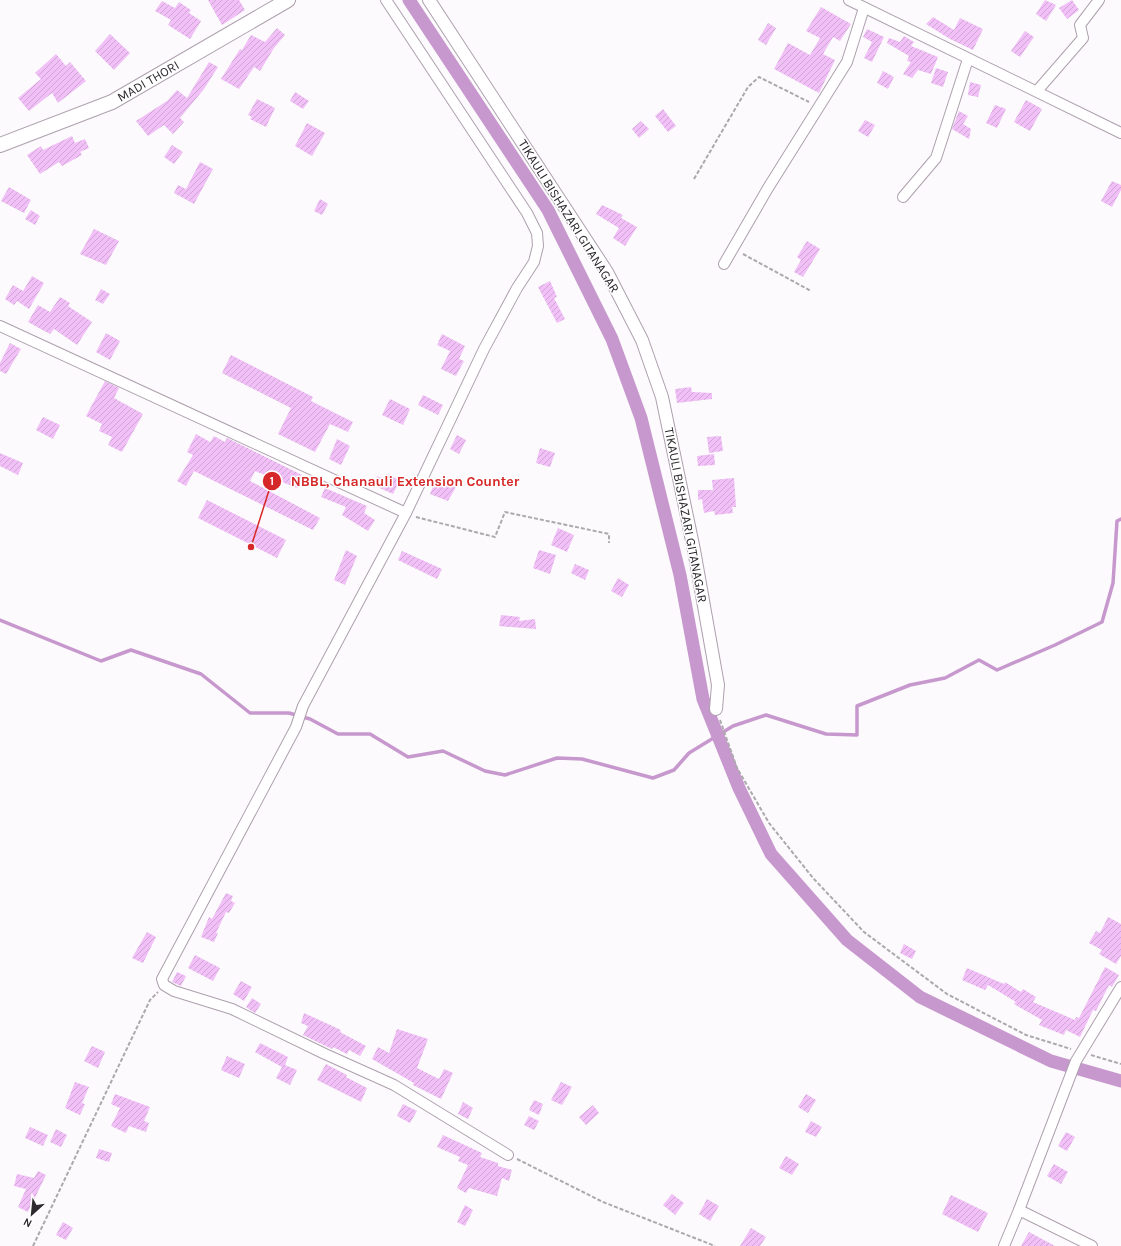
<svg xmlns="http://www.w3.org/2000/svg" width="1121" height="1246" viewBox="0 0 1121 1246" font-family="Karla,sans-serif">
<style>
.lines{fill:none;stroke-linecap:round;stroke-linejoin:round}
.stream{stroke:#c798cd;stroke-width:3.5}
.canal{stroke:#c798cd;stroke-width:13}
.building{fill:url(#building-hatch)}
.minor-casing{stroke:#ada0ae;stroke-width:12}
.tertiary-casing{stroke:#ada0ae;stroke-width:14}
.secondary-casing{stroke:#ada0ae;stroke-width:16}
.path{stroke:#aca9ad;stroke-width:2;stroke-dasharray:4 2;stroke-linecap:butt}
.minor{stroke:#fff;stroke-width:10}
.tertiary{stroke:#fff;stroke-width:12}
.secondary{stroke:#fff;stroke-width:14}
.labels{text-anchor:middle;dominant-baseline:central;stroke-width:3;stroke-linejoin:round;paint-order:stroke}
.street-label{font-size:13px;fill:#2d292e;stroke:#fff}
.leader{fill:none;stroke:#d62828;stroke-width:1.5}
.callout-dot{fill:#d62828;stroke:#fff;stroke-width:1.5}
.mark-label{font-size:12px;text-anchor:middle;font-weight:bold;fill:#fff}
.callout-label{font-size:14px;text-anchor:middle;font-weight:bold;fill:#d62828;stroke:#fff;stroke-width:3;stroke-linejoin:round;paint-order:stroke}
</style>
<defs>
<pattern id="building-hatch" width="6" height="6" patternUnits="userSpaceOnUse"><rect width="6" height="6" fill="#f0c0f7"/><path d="M-1 1l2-2M0 6l6-6M5 7l2-2" fill="none" stroke="#cea5d4"/></pattern>
</defs>
<rect width="100%" height="100%" fill="#fdfafd"/>
<g class="lines">
<path class="stream" d="M0,620L101,661L131,650L201,674L250,713H289L310,719L338,734H370L408,757L443,751L485,771L505,775L557,758L582,759L653,778L674,770L689,753L733,726L766,715L826,734L857,735V706L910,685L945,678L979,660L997,670L1055,645L1102,622L1113,583L1117,521L1121,519"/>
<path class="canal" d="M409,0L548,210L612,339L641,418L680,575L703,699L739,788L771,854L847,940L920,997L1051,1061L1121,1081"/>
</g>
<g class="building">
<path d="M208,0H239L245,10L222,25Z"/>
<path d="M1045,0L1056,5L1046,21L1036,14Z"/>
<path d="M1072,0L1079,10L1067,19L1059,8Z"/>
<path d="M162,1L175,8L179,2L191,10L189,13L201,21L190,39L168,25L171,20L155,11Z"/>
<path d="M821,7L851,24L840,41L833,37L823,54L835,60L819,93L774,69L788,43L810,55L820,38L806,31Z"/>
<path d="M933,17L954,30L960,18L983,29L973,50L950,39L926,24Z"/>
<path d="M768,23L776,28L766,45L758,40Z"/>
<path d="M277,28L285,35L274,48L260,71L254,67L239,89L221,79L240,49L242,50L251,35L265,42Z"/>
<path d="M867,29L884,37L872,62L864,58L872,42L863,37Z"/>
<path d="M1025,31L1034,37L1020,57L1011,51Z"/>
<path d="M110,34L130,53L114,70L95,51Z"/>
<path d="M904,36L914,42L911,46L938,57L931,74L918,70L912,78L903,74L911,62L907,61L909,56L887,43L889,38L900,42Z"/>
<path d="M56,54L66,66L70,62L86,81L58,103L52,93L29,111L18,98L41,79L35,73Z"/>
<path d="M209,62L218,67L204,89L180,118L184,122L173,134L164,125L148,136L136,121L167,101L177,90L187,98Z"/>
<path d="M936,68L948,72L943,87L931,83Z"/>
<path d="M883,71L894,77L888,89L877,83Z"/>
<path d="M970,82L981,85L978,97L968,95Z"/>
<path d="M295,92L309,101L303,109L290,101Z"/>
<path d="M257,99L275,108L266,127L250,119L252,117L248,115Z"/>
<path d="M1026,100L1042,109L1030,131L1014,122Z"/>
<path d="M995,105L1006,109L997,128L986,123Z"/>
<path d="M663,109L676,126L668,132L655,116Z"/>
<path d="M959,111L968,116L963,124L971,129L969,139L952,129Z"/>
<path d="M865,120L875,125L868,137L858,131Z"/>
<path d="M641,121L649,129L639,138L632,129Z"/>
<path d="M307,123L325,133L312,156L295,146Z"/>
<path d="M72,136L75,143L85,139L89,148L80,152L82,155L62,166L59,162L40,174L27,155L41,146L43,150Z"/>
<path d="M172,145L183,152L174,164L164,157Z"/>
<path d="M200,162L213,169L194,204L174,193L178,185L186,189Z"/>
<path d="M1112,181L1121,185V190L1112,207L1101,201Z"/>
<path d="M9,187L31,200L24,213L1,201Z"/>
<path d="M320,199L328,204L322,215L314,211Z"/>
<path d="M602,205L623,215L621,218L637,227L625,246L613,238L619,228L596,214Z"/>
<path d="M31,210L40,216L35,225L25,219Z"/>
<path d="M94,229L119,241L106,265L80,254Z"/>
<path d="M807,241L820,249L803,277L794,272L801,260L797,257Z"/>
<path d="M32,276L44,283L29,309L17,301L14,305L5,299L13,285L23,291Z"/>
<path d="M550,281L557,297L554,298L565,319L557,323L538,287Z"/>
<path d="M101,289L110,294L103,304L95,300Z"/>
<path d="M60,297L70,303L68,306L92,322L77,345L54,329L50,334L28,322L38,305L50,312Z"/>
<path d="M106,333L120,341L110,360L96,352Z"/>
<path d="M442,334L465,346L459,359L464,361L456,376L441,369L450,351L437,345Z"/>
<path d="M10,343L21,349L6,374L0,371V363Z"/>
<path d="M231,355L313,397L311,401L353,422L348,432L330,424L315,452L278,434L291,408L222,373Z"/>
<path d="M105,381L119,388L114,398L143,414L122,452L108,445L112,437L99,431L102,424L86,416Z"/>
<path d="M691,387L692,392L712,393V399L677,403L675,389Z"/>
<path d="M423,395L443,405L438,415L418,405Z"/>
<path d="M390,399L410,409L403,425L382,415Z"/>
<path d="M43,417L60,425L53,439L36,430Z"/>
<path d="M196,434L210,442L214,436L225,442L227,438L302,475L297,488L255,471L250,481L320,518L313,530L194,471L186,486L177,481L193,455L187,452Z"/>
<path d="M457,435L466,440L459,454L450,449Z"/>
<path d="M721,436L723,451L709,453L707,437Z"/>
<path d="M337,439L350,446L341,465L329,459Z"/>
<path d="M540,448L555,453L550,467L536,463Z"/>
<path d="M0,453L23,463L18,475L0,466Z"/>
<path d="M714,454L715,465L698,466L697,456Z"/>
<path d="M386,474L400,480L393,494L373,485L377,476L384,479Z"/>
<path d="M734,478L736,507H732L733,513L715,515L714,511L704,513L702,499L698,500V490H713L712,480Z"/>
<path d="M436,480L456,487L448,501L430,494Z"/>
<path d="M325,488L367,506L364,513L375,520L368,531L342,515L346,507L321,497Z"/>
<path d="M207,500L286,540L277,558L198,518Z"/>
<path d="M558,528L574,535L567,552L551,545Z"/>
<path d="M346,550L357,556L345,585L334,580Z"/>
<path d="M539,550L556,555L550,574L533,568Z"/>
<path d="M402,551L442,569L437,579L398,560Z"/>
<path d="M575,564L589,570L585,580L571,573Z"/>
<path d="M618,578L629,585L622,597L611,591Z"/>
<path d="M501,615L520,617L519,621L535,619L536,629L499,626Z"/>
<path d="M226,893L233,896L231,901L235,903L229,913L226,912L216,933H218L214,942L201,937L209,917L212,919Z"/>
<path d="M1108,917L1121,924V956L1116,964L1099,954L1102,950L1089,943L1096,931L1100,933Z"/>
<path d="M147,932L156,937L143,963L132,958Z"/>
<path d="M904,944L916,951L912,959L900,953Z"/>
<path d="M195,955L220,968L213,981L188,968Z"/>
<path d="M1105,967L1119,975L1112,987L1109,985L1096,1011L1093,1010L1080,1037L1066,1030L1064,1035L1039,1025L1042,1020L1014,1004L1016,1002L988,985L985,990L962,980L967,968L1004,984L1005,982L1021,992L1023,989L1036,997L1033,1002L1075,1020L1076,1017L1079,1018Z"/>
<path d="M177,972L186,976L181,986L172,982Z"/>
<path d="M241,981L252,987L244,1001L233,994Z"/>
<path d="M252,998L261,1004L255,1013L246,1007Z"/>
<path d="M304,1013L341,1030L340,1032L366,1046L360,1056L349,1050L347,1054L333,1047L332,1049L303,1035L308,1026L301,1023Z"/>
<path d="M397,1029L428,1039L417,1068L439,1079L444,1069L453,1073L441,1099L413,1085L414,1083L372,1059L378,1047L389,1053Z"/>
<path d="M260,1043L288,1057L285,1065L297,1070L290,1085L276,1078L282,1067L255,1052Z"/>
<path d="M92,1046L105,1052L98,1068L84,1061Z"/>
<path d="M227,1056L245,1064L239,1078L221,1070Z"/>
<path d="M326,1064L347,1075L346,1077L367,1088L361,1102L317,1080Z"/>
<path d="M75,1082L89,1087L82,1103L85,1104L80,1115L65,1108Z"/>
<path d="M561,1082L572,1087L562,1105L551,1100Z"/>
<path d="M115,1094L150,1107L144,1121L149,1123L146,1132L129,1126L126,1133L111,1126L120,1108L111,1104Z"/>
<path d="M806,1094L816,1100L808,1113L798,1107Z"/>
<path d="M534,1100L543,1104L539,1115L529,1110Z"/>
<path d="M463,1102L473,1108L468,1119L458,1114Z"/>
<path d="M403,1104L417,1111L410,1123L397,1116Z"/>
<path d="M593,1105L599,1113L586,1125L579,1117Z"/>
<path d="M529,1116L539,1121L534,1130L524,1125Z"/>
<path d="M811,1121L822,1127L816,1137L805,1132Z"/>
<path d="M30,1127L48,1135L43,1146L25,1138Z"/>
<path d="M56,1129L67,1135L61,1147L50,1142Z"/>
<path d="M1066,1132L1075,1137L1067,1151L1058,1146Z"/>
<path d="M443,1135L482,1153L480,1157L498,1163V1166L512,1170L509,1181L502,1178L497,1196L469,1188L466,1193L457,1188L468,1165L458,1161L460,1157L437,1147Z"/>
<path d="M99,1149L112,1153L109,1162L96,1158Z"/>
<path d="M786,1156L799,1164L792,1175L779,1168Z"/>
<path d="M1054,1164L1068,1172L1061,1184L1047,1176Z"/>
<path d="M38,1171L46,1175L28,1212L18,1207L26,1189L14,1186L17,1174L34,1178Z"/>
<path d="M672,1194L684,1203L675,1215L663,1205Z"/>
<path d="M951,1195L988,1213L978,1232L942,1214Z"/>
<path d="M707,1199L719,1206L710,1221L699,1214Z"/>
<path d="M465,1205L473,1210L465,1226L457,1222Z"/>
<path d="M63,1222L73,1228L66,1240L56,1235Z"/>
<path d="M751,1228L766,1237L760,1246H740Z"/>
<path d="M1029,1232L1055,1246H1021Z"/>
</g>
<g class="lines">
<g class="minor-casing">
<g id="minor">
<path d="M386,0L527,213L537,233L538,246L534,262L517,288L484,349L406,513L303,706L296,727L162,979L164,985L174,991L232,1009L325,1054L394,1085L508,1155"/>
<path d="M849,0L1121,133"/>
<path d="M1037,91L1083,38L1080,25L1099,0"/>
<path d="M903,197L936,158L968,59"/>
<path d="M724,264L768,188L847,62L864,8"/>
<path d="M0,326L406,513"/>
<path d="M1019,1210L1076,1061L1121,987"/>
<path d="M1004,1246L1019,1210L1092,1246"/>
</g>
</g>
<g class="tertiary-casing">
<path id="tertiary" d="M429,0L607,272L642,340L662,397L694,550L718,685L716,709"/>
</g>
<g class="secondary-casing">
<path id="secondary" d="M0,145L112,102L288,0"/>
</g>
<g class="path">
<path d="M694,179L748,87L759,77L809,102"/>
<path d="M743,254L811,291"/>
<path d="M416,517L495,537L505,512L609,534V543"/>
<path d="M720,720L737,768L769,823L813,878L864,932L947,994L1026,1035L1071,1049"/>
<path d="M1091,1055L1121,1064"/>
<path d="M517,1159L603,1202L715,1246"/>
<path d="M33,1246L150,1000L158,992"/>
</g>
<use href="#minor" class="minor"/>
<use href="#tertiary" class="tertiary"/>
<use href="#secondary" class="secondary"/>
</g>
<g class="labels">
<g class="street-label">
<text transform="translate(148 81) rotate(-30)">MADI THORI</text>
<text transform="translate(569 216) rotate(58)">TIKAULI BISHAZARI GITANAGAR</text>
<text transform="translate(686 515) rotate(79)">TIKAULI BISHAZARI GITANAGAR</text>
</g>
</g>
<path class="leader" d="M251 547L272 481"/>
<g class="callout-dot">
<circle cx="251" cy="547" r="4"/>
<circle cx="272" cy="481" r="10"/>
</g>
<g class="mark-label">
<text x="272" y="485">1</text>
</g>
<g class="callout-label">
<text x="405" y="486">NBBL, Chanauli Extension Counter</text>
</g>
<g transform="translate(32 1214) rotate(207)" stroke="#ffffff" stroke-width="3" paint-order="stroke">
<path d="M0-3L7 15L0 10L-7 15Z" fill="#2d292e"/>
<text y="-6" font-size="11" font-weight="bold" text-anchor="middle" fill="#2d292e">N</text>
</g>
</svg>
